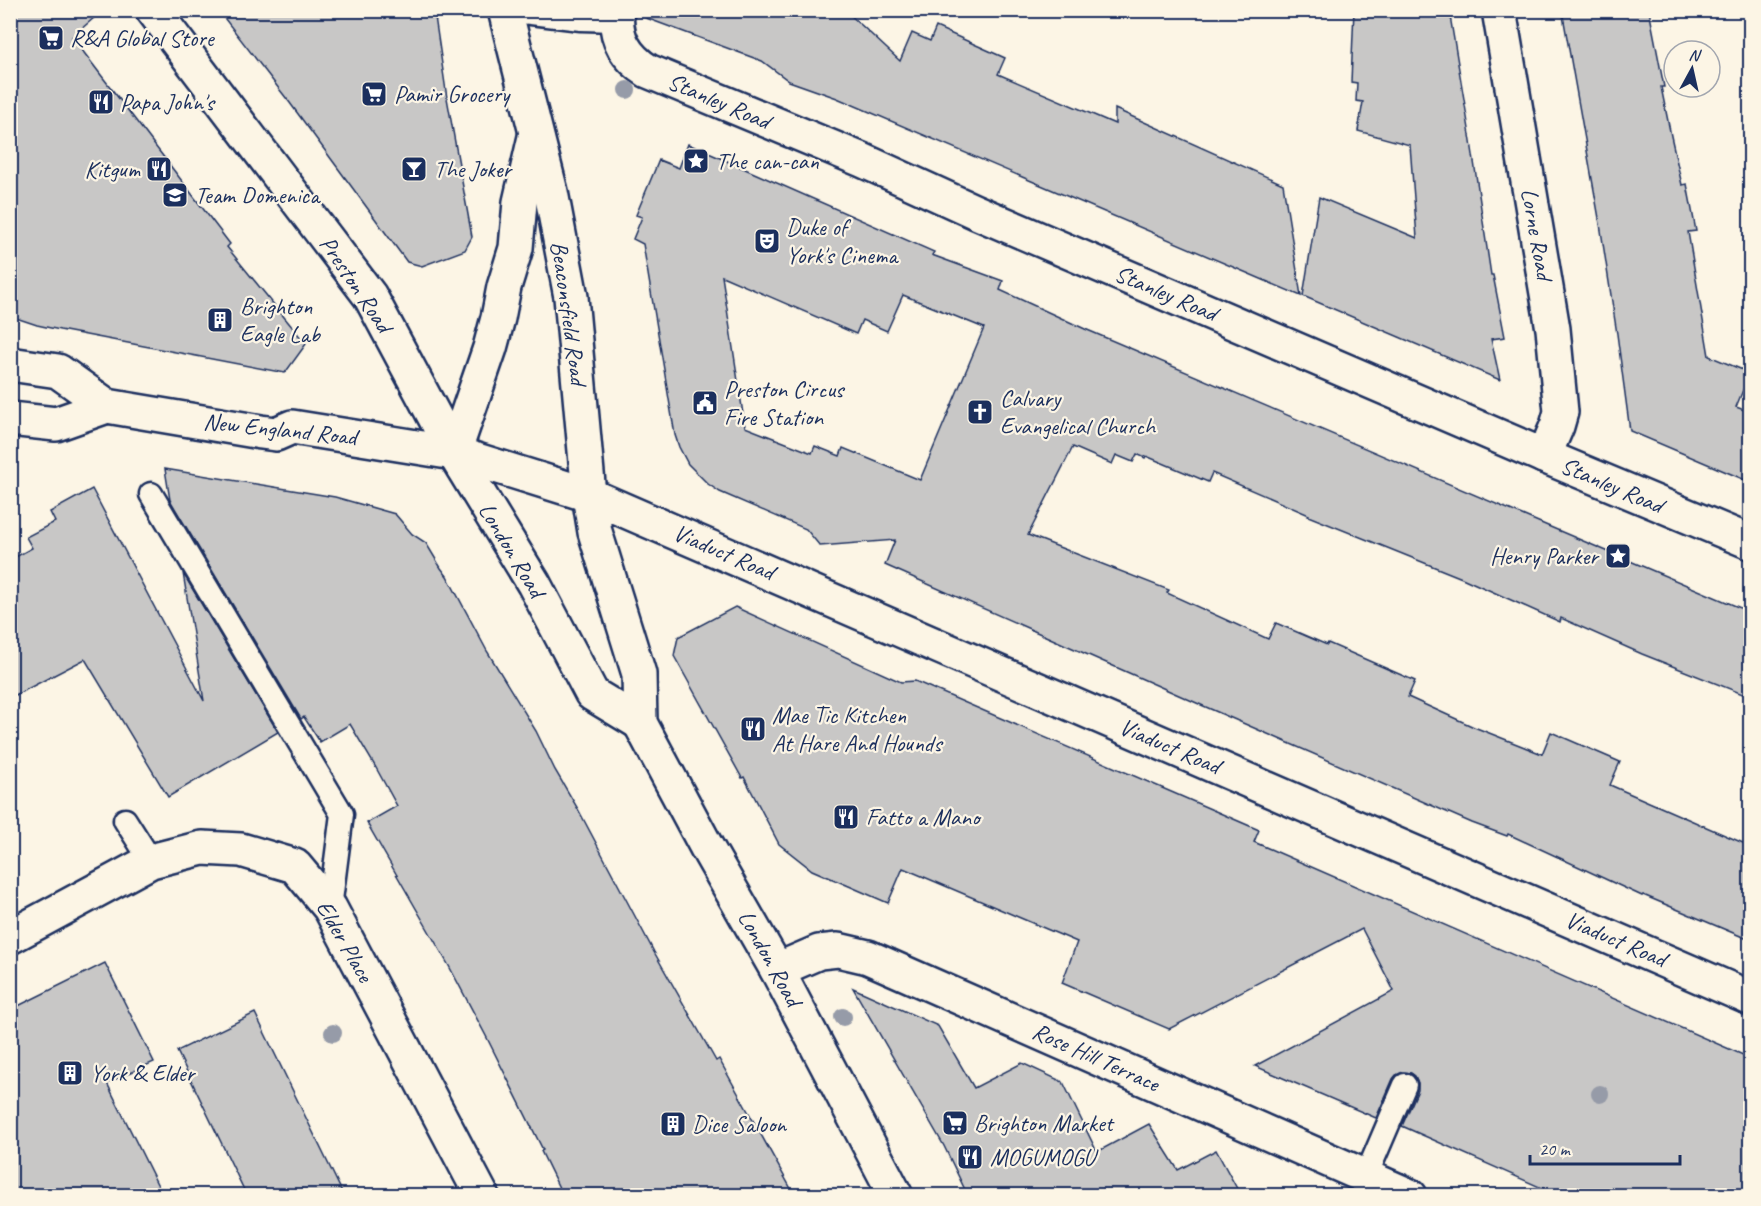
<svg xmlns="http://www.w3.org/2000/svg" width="1761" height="1206" viewBox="0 0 1761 1206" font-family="Caveat,sans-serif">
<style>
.building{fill:#c8c7c6;stroke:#1b2f5e;stroke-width:1.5;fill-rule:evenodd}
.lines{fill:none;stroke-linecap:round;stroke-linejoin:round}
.service-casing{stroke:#1b2f5e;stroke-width:27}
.minor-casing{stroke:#1b2f5e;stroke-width:38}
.primary-casing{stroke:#1b2f5e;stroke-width:38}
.trunk-casing{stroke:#1b2f5e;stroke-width:38}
.service{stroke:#fcf5e5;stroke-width:22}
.minor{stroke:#fcf5e5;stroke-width:33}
.primary{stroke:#fcf5e5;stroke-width:33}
.trunk{stroke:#fcf5e5;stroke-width:33}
.tree{fill:#969ba8}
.labels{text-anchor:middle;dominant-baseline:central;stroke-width:4.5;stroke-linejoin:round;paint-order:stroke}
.poi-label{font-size:24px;fill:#1b2f5e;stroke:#fcf5e5;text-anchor:start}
.street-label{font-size:24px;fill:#1b2f5e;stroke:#fcf5e5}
</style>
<rect width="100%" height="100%" fill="#fcf5e5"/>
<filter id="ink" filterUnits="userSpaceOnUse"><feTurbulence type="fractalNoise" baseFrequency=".0167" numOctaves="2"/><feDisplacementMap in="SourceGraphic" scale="12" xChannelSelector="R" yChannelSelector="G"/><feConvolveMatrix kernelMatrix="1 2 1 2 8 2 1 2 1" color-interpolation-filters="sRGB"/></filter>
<g filter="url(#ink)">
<g class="building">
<path d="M10,10H103L72,37L230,244L227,247L306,344L285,373L60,330L37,325L10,316Z"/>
<path d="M218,10H434L447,98L472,237L465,250L422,266L407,262L290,103Z"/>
<path d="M639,10H845L900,61L912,33L930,41L936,27L1005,58L998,74L1115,124V109L1283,184L1301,296L837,98L789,81L762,61L638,15Z"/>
<path d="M1354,10H1449L1470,135L1491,275H1493L1505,337L1491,339L1500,380L1303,296L1319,197L1417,238L1410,145L1358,131L1363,102L1356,101L1357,83L1351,82Z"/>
<path d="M1562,10H1649L1664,87H1661L1671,136L1682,185L1687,184L1696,231L1688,232L1709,356L1750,373L1736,407L1750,412V482L1630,431L1617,334L1600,224Z"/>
<path d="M688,144L934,252L932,255L1003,281L1000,290L1085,329L1750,612V697L1642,654L1561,618L1560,622L1462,578L1308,516L1309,515L1212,473L1208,482L1146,456L1145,458L1137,454L1133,462L1116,455L1112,464L1073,447L1028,535L1169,590L1167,593L1268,639L1276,623L1327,645L1328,643L1415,681L1408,697L1474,727L1542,754L1551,732L1620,762L1610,785L1750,846V940L1643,895L1642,896L1508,834L1507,836L1472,823L1199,704L885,565L895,540L820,546L806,529L720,492L708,484L688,464L679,447L675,435L643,244L633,239L642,217L636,215L659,160L679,168ZM722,276L856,334L862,320L887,331L903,295L984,328L920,480L843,448L840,456L815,446L812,453L745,427Z"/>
<path d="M165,469L335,497L395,514L412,534L426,543L441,568L447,576L487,651L536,731L555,770L578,809L654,952L716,1061L719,1059L795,1196H563L541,1151L543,1150L486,1036L449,966L367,823L397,806L375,766L350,724L320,742L304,717L301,719L170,500Z"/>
<path d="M92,489L204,701L183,573L278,732L168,797L85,659L10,698V560L32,548L26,537L55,522L50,512Z"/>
<path d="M735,607L901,682L915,681L1259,830L1254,842L1750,1058V1196H1560L1402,1126L1418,1090V1083L1415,1076L1411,1073L1403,1072L1396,1075L1393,1079L1376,1118L1255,1066L1394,991L1362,929L1169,1029L1062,983L1077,942L903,868L888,903L812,870L779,844L744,777L742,778L674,656L678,637Z"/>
<path d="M105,963L154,1062L107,1083L163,1196H10V1010Z"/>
<path d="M853,988L938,1026L974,1088L1022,1063L1063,1082L1097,1152L1149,1124L1178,1170L1216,1150L1241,1196H968L944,1146Z"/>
<path d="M255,1013L344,1196H247L177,1051Z"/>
</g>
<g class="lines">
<g class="service-casing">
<g id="service">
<path d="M506,10L581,19L616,20"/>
<path d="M151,494L342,814L330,908"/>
<path d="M125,820L151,861"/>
<path d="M1366,1176L1405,1085"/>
</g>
</g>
<g class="minor-casing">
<g id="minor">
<path d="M617,10C614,38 626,57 648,71L862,160L976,212L1544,456L1750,542"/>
<path d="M1499,10L1553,329L1561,412L1557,426L1544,456"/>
<path d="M10,937L151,861L202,848L241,850L295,866L330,908L482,1196"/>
<path d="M777,970L819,952L838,950L868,957L1410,1196"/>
</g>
</g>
<g class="primary-casing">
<g id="primary">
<path d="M10,364L58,371L107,406L261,432L276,434L292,427L454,453"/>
<path d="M10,419L56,424L107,406"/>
</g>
</g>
<g class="trunk-casing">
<g id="trunk">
<path d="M153,10L370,296L454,453L534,584L592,694L640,723"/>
<path d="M505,10L551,192L571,297L589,495L595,532L639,674L640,723L706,846L777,970L896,1196"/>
<path d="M454,453L589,495L1750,998"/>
<path d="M454,453L490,348L498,318L504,287L516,248L520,202L535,137"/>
</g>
</g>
<use href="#service" class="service"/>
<use href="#minor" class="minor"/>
<use href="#primary" class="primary"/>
<use href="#trunk" class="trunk"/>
</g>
<g class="tree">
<circle cx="627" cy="90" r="9"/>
<circle cx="843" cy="1017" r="9"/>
<circle cx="333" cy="1033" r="9"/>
<circle cx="1600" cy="1094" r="9"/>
</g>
</g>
<defs>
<g id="supermarket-square" transform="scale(1.35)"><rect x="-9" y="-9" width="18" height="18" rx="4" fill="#1b2f5e" stroke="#fcf5e5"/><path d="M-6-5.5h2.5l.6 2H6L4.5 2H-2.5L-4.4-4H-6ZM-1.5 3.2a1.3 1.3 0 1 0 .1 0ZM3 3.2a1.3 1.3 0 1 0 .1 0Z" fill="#fff"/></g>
<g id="restaurant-square" transform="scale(1.35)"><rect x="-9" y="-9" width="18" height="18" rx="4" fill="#1b2f5e" stroke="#fcf5e5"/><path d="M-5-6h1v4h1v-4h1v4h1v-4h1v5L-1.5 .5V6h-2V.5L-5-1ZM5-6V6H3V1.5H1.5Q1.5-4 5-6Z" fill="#fff"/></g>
<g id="sight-square" transform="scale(1.35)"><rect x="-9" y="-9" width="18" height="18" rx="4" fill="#1b2f5e" stroke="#fcf5e5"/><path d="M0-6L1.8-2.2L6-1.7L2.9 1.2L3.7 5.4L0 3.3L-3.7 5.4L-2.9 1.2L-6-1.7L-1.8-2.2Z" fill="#fff"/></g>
<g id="bar-square" transform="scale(1.35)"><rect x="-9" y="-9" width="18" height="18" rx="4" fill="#1b2f5e" stroke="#fcf5e5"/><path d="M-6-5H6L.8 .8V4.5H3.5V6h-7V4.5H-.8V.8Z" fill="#fff"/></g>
<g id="university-square" transform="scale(1.35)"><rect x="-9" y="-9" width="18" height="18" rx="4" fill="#1b2f5e" stroke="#fcf5e5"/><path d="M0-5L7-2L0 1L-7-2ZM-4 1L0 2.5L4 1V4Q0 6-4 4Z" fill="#fff"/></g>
<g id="theatre-square" transform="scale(1.35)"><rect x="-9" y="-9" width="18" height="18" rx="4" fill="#1b2f5e" stroke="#fcf5e5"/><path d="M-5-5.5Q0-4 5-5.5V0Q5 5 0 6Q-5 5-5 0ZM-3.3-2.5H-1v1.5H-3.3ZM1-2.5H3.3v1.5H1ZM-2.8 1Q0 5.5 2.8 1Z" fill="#fff"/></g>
<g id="building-square" transform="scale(1.35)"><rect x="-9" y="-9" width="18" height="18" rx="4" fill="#1b2f5e" stroke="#fcf5e5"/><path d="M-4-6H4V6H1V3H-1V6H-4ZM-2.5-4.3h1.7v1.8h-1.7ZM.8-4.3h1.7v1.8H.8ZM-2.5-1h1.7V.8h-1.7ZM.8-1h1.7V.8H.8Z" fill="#fff"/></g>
<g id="civic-square" transform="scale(1.35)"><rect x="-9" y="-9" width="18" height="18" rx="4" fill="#1b2f5e" stroke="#fcf5e5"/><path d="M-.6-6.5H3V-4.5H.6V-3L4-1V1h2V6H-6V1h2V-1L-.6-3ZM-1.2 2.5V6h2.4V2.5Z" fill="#fff"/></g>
<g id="church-square" transform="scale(1.35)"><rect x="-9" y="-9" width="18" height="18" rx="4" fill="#1b2f5e" stroke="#fcf5e5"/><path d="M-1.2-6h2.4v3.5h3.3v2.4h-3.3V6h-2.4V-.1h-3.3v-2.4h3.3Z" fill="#fff"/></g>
</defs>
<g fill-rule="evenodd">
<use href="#supermarket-square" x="51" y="38"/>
<use href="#supermarket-square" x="374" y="94"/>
<use href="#restaurant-square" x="101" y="102"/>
<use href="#sight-square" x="696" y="161"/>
<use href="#restaurant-square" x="159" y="169"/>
<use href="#bar-square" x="414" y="169"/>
<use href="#university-square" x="175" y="195"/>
<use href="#theatre-square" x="767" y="241"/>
<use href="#building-square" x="220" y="320"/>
<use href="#civic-square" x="705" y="403"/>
<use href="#church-square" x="980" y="412"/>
<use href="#sight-square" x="1618" y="556"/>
<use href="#restaurant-square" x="753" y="729"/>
<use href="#restaurant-square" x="846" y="817"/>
<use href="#building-square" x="70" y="1073"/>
<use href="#supermarket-square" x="955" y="1123"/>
<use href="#building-square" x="673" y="1124"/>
<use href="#restaurant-square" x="970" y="1157"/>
</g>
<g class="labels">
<g class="poi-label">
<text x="70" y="38">R&amp;A Global Store</text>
<text x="394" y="94">Pamir Grocery</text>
<text x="120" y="102">Papa John's</text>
<text x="716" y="161">The can-can</text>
<text x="140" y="169" text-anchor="end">Kitgum</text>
<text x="434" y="169">The Joker</text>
<text x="195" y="195">Team Domenica</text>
<text x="786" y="227">Duke of<tspan x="786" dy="28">York's Cinema</tspan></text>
<text x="240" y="306">Brighton<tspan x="240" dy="28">Eagle Lab</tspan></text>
<text x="724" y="389">Preston Circus<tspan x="724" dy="28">Fire Station</tspan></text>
<text x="1000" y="398">Calvary<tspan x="1000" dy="28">Evangelical Church</tspan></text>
<text x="1598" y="556" text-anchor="end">Henry Parker</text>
<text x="772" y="715">Mae Tic Kitchen<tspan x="772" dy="28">At Hare And Hounds</tspan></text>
<text x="866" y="817">Fatto a Mano</text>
<text x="90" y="1073">York &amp; Elder</text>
<text x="974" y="1123">Brighton Market</text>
<text x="692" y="1124">Dice Saloon</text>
<text x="990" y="1157">MOGUMOGU</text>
</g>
<g class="street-label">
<text transform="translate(719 101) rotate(23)">Stanley Road</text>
<text transform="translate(1537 234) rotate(80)">Lorne Road</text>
<text transform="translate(356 284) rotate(56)">Preston Road</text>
<text transform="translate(1166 293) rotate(23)">Stanley Road</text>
<text transform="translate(569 313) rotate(82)">Beaconsfield Road</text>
<text transform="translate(280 429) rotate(6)">New England Road</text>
<text transform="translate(1612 485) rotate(23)">Stanley Road</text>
<text transform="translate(512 550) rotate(59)">London Road</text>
<text transform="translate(724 552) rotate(23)">Viaduct Road</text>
<text transform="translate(1170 746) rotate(23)">Viaduct Road</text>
<text transform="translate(1616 939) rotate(23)">Viaduct Road</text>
<text transform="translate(345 941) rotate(60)">Elder Place</text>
<text transform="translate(770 958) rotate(61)">London Road</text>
<text transform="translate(1096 1057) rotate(24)">Rose Hill Terrace</text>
</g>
</g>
<rect width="1761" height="1206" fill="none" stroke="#fcf5e5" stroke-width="36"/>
<rect x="18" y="18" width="1725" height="1170" fill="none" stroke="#1b2f5e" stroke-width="2" filter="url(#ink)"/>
<g transform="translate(1692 69) rotate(8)"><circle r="28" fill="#fcf5e5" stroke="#a2a6af" stroke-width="1.5"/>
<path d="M0-4.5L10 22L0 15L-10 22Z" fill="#1b2f5e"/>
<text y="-9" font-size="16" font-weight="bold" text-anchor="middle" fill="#1b2f5e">N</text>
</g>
<path d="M1530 1155v9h150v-9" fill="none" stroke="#1b2f5e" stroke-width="3"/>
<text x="1539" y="1155" font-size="18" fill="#1b2f5e" stroke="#fcf5e5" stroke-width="4.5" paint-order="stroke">20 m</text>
</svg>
